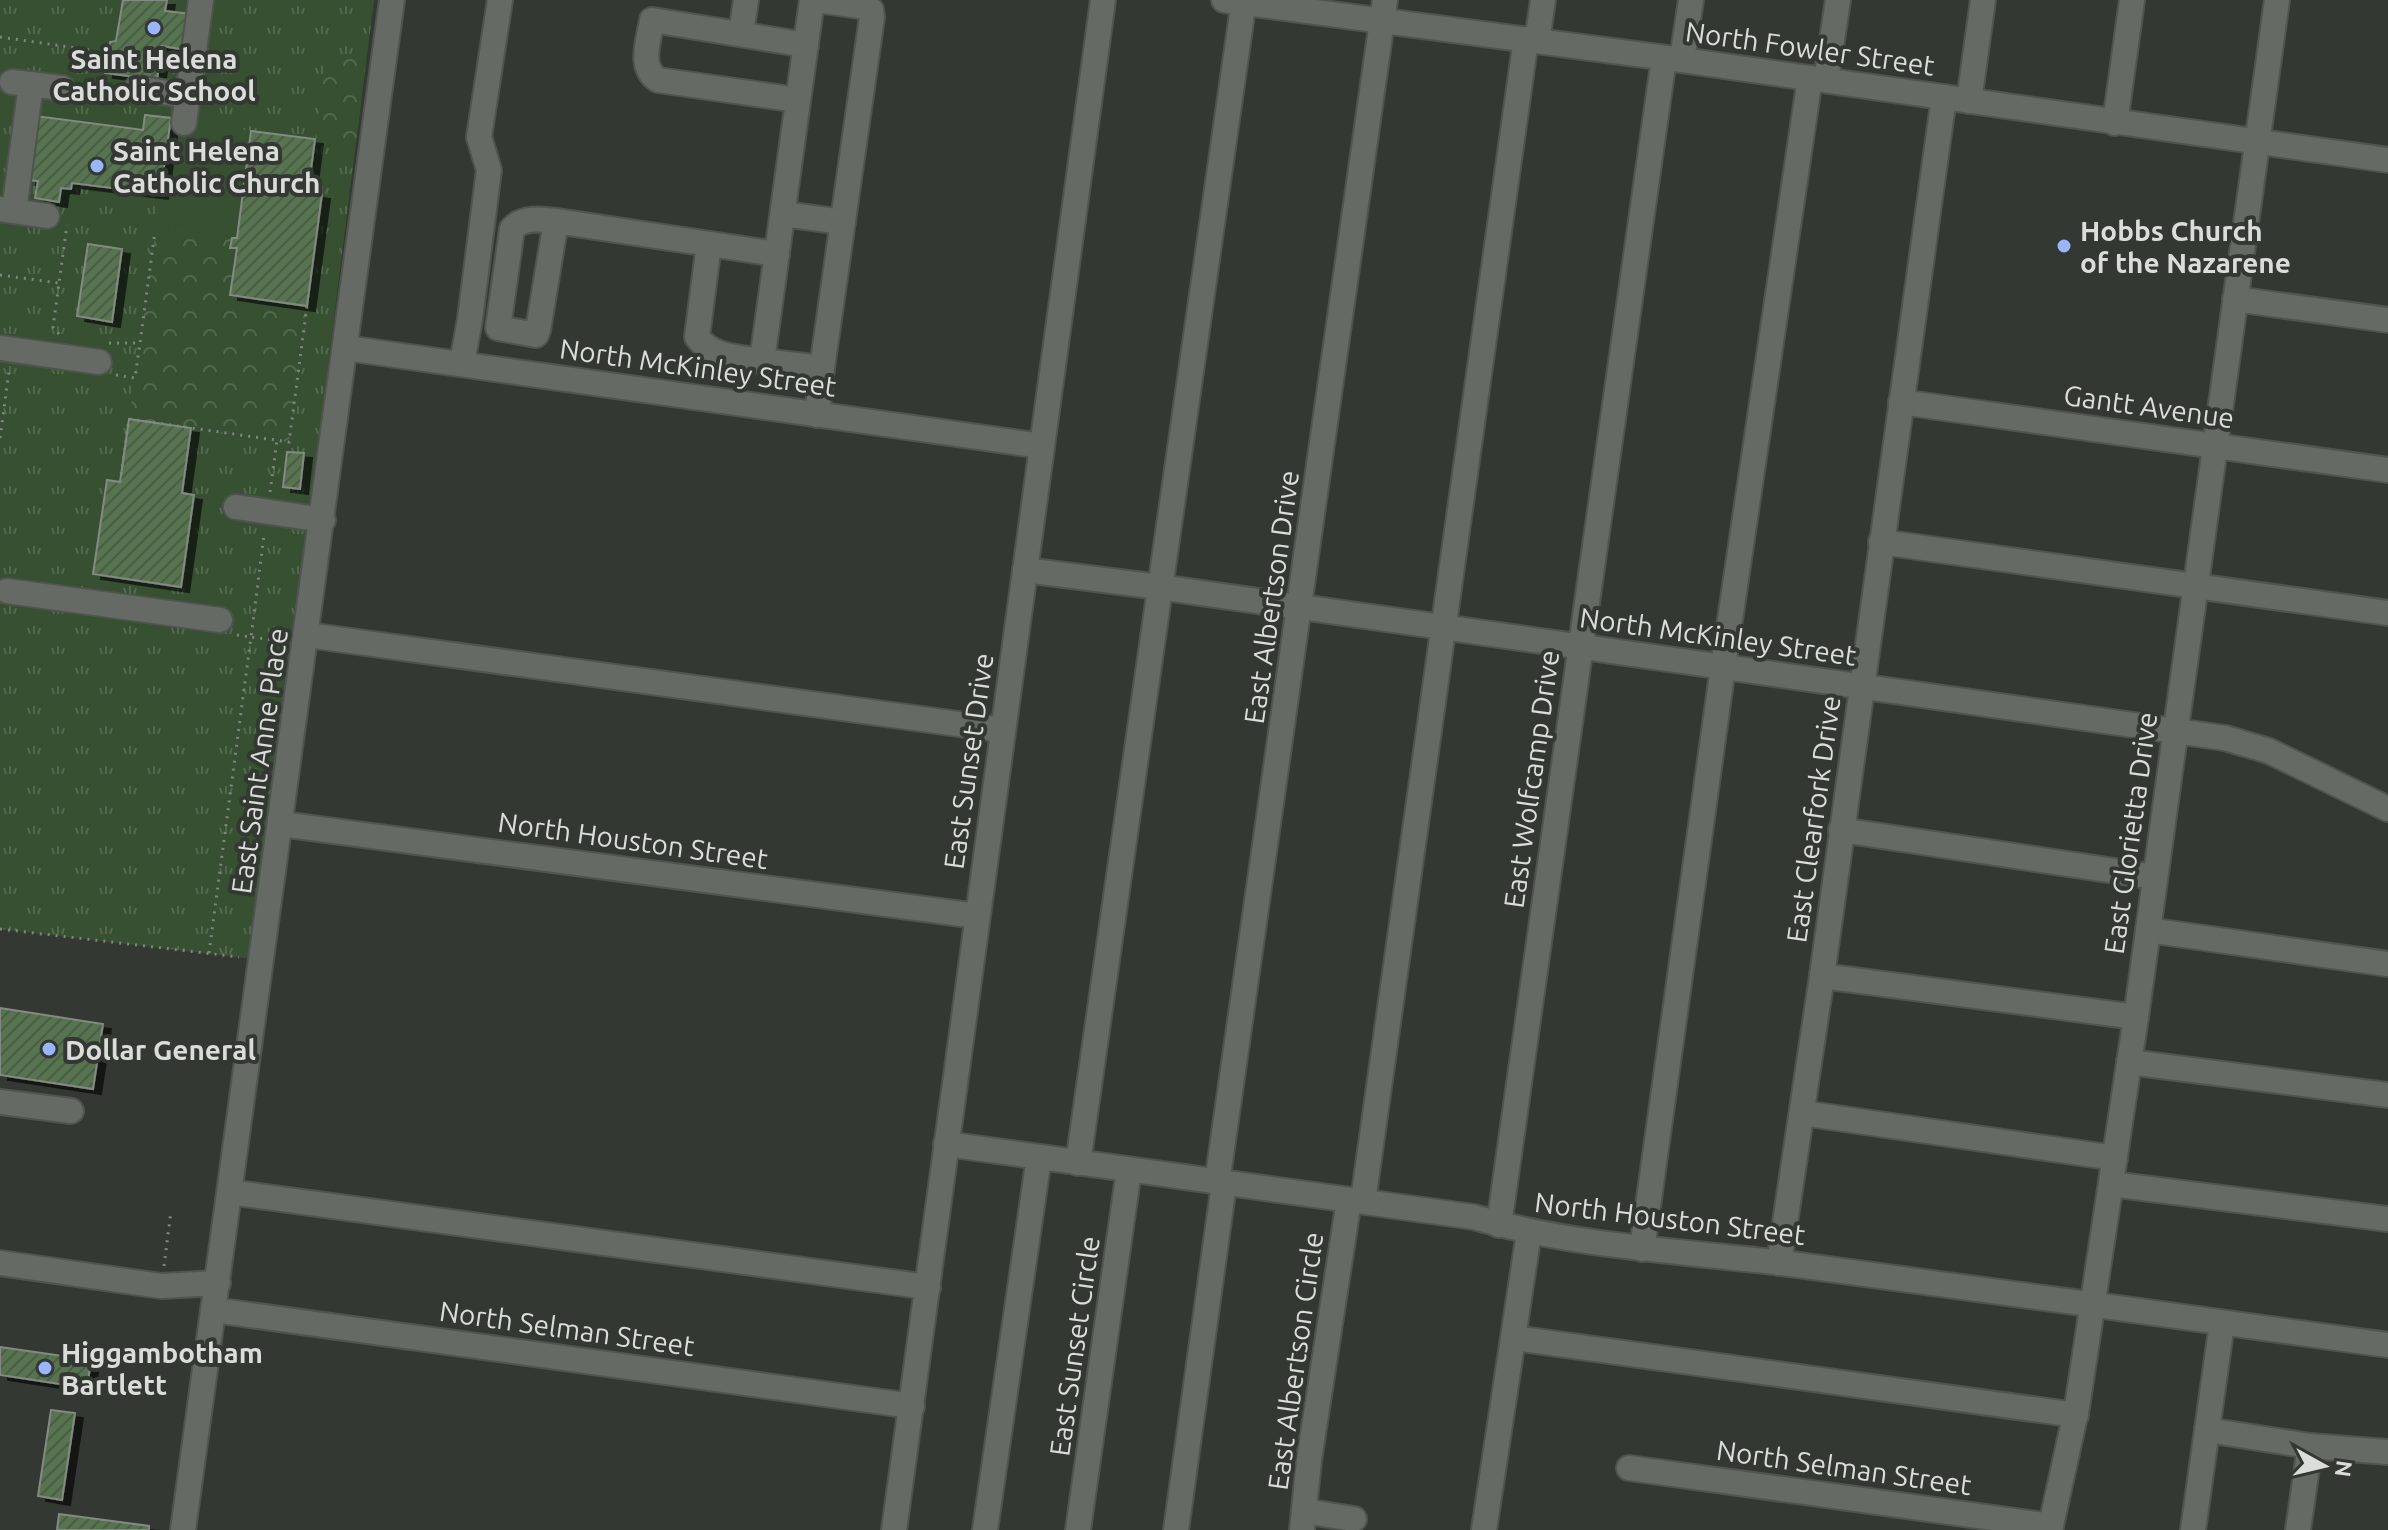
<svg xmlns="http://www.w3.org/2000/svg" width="2388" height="1530" viewBox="0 0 2388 1530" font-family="Ubuntu,sans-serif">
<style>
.grass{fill:url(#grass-tufts)}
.park{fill:url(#park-crowns)}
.pitch{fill:#365031}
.building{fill:url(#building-hatch);stroke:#848a83;stroke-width:2;filter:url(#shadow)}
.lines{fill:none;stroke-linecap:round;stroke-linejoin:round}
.minor-casing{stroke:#50544f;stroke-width:28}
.path{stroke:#818580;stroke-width:3;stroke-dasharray:2 6;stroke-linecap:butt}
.minor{stroke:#656a64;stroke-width:24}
.poi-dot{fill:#98b5fd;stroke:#333832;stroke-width:3}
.labels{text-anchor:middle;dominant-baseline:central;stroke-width:8;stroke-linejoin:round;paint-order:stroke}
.street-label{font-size:28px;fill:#daddd9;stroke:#333832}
.poi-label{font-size:28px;font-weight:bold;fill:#daddd9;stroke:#333832;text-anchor:start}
</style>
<defs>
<pattern id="grass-tufts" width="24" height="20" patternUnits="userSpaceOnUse" patternTransform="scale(2)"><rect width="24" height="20" fill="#365031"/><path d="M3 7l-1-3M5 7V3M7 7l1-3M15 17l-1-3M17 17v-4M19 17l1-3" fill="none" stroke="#52694e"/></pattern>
<pattern id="park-crowns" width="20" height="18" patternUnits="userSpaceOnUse" patternTransform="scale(2)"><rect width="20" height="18" fill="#365031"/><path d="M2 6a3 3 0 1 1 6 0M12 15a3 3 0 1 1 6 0" fill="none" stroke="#52694e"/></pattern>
<pattern id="building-hatch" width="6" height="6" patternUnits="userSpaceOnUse" patternTransform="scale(2)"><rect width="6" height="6" fill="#56754f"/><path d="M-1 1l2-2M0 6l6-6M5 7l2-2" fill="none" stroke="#4c5c48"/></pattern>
<filter id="shadow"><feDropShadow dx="8" dy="5" stdDeviation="0" flood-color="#0009"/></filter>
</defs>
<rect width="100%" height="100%" fill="#333832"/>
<path class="grass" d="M0,0H374L253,959L0,929Z"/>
<g class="park">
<path d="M342,56L366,59L356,143L315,139L325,66Z"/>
<path d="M156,227L232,238L231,247L237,248L231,295L307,306L289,442L129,419Z"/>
</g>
<path class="pitch" d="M170,121L251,131L237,238L156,227Z"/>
<g class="building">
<path d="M123,0H167L165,11L191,14L186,50L162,46L157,80L105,73L110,42L116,41Z"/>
<path d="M145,115L171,118L160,194L72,183L71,189L61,188L59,202L35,198L38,181L28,180L36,116L143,130Z"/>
<path d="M251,131L315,139L308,192L322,194L307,306L230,295L237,248H230L232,238H237Z"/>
<path d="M88,244L122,249L112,322L77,316Z"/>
<path d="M129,419L191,428L182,493L194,495L181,587L93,574L107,480L120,482Z"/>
<path d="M287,452L304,453L300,489L283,487Z"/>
<path d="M0,1008L103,1024L93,1089L0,1075Z"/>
<path d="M0,1347L91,1360L87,1388L0,1375Z"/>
<path d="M51,1410L75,1413L62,1500L38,1496Z"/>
<path d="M59,1514L149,1526V1530H57Z"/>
</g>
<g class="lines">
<g class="minor-casing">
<g id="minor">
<path d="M812,0L762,361L822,368L872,17L871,10L866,7L817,0"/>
<path d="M1224,0L1682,60L2388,160"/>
<path d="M741,34L746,0"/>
<path d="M1537,41L1543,0"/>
<path d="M1682,60L1691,0"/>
<path d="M1826,80L1838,0"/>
<path d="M12,82L62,88"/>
<path d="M137,88L188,96"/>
<path d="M798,100L658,80C638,67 649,40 652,20L806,45"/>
<path d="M1969,101L1983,0"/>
<path d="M184,123L201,0"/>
<path d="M2115,123L2132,0"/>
<path d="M0,209L47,216"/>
<path d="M14,211L31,84"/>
<path d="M783,214L843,222"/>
<path d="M556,221L538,330L536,335L498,328L512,229C522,217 541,219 556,221L777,254"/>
<path d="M709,244L697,337C713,358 738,357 762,361"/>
<path d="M2235,299L2388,320"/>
<path d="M0,348L99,362"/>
<path d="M346,348L1042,446"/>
<path d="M462,363L470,319L489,170L479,137L500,0"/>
<path d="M1901,402L2388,470"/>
<path d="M817,415L822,368"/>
<path d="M236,507L323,520"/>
<path d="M1881,542L2388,613"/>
<path d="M1025,570L1159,587L2225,738L2269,751L2388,809"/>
<path d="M7,591L220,620"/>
<path d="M307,635L1002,730"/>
<path d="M281,824L977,916"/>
<path d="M1841,830L2155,877"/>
<path d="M2148,930L2388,964"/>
<path d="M1822,976L2136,1017"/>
<path d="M2129,1062L2388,1095"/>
<path d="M0,1102L71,1111"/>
<path d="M1802,1113L2115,1158"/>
<path d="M946,1144L1474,1217C1579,1248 1689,1251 1798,1265C1995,1291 2191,1318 2388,1345"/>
<path d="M1078,1163L1244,0"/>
<path d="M1217,1183L1385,0"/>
<path d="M2111,1184L2388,1219"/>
<path d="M230,1192L928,1287"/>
<path d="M1363,1201L1526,39"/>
<path d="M1499,1225L1664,58"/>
<path d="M1642,1249L1723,667L1810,78"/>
<path d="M0,1263L161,1286L218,1283"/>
<path d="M1779,1263L1822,976L1944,97"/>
<path d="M214,1310L912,1406"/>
<path d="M1514,1338L2076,1415"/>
<path d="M2207,1430L2310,1446L2388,1452"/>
<path d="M1629,1468L2051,1526"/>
<path d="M1304,1511L1354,1519"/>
<path d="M183,1530L392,0"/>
<path d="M894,1530L1103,0"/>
<path d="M985,1530L1039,1157"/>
<path d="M1078,1530L1129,1170"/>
<path d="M1176,1530L1224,1184"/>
<path d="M1302,1530L1309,1460L1349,1200"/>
<path d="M1484,1530L1529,1232"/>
<path d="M2050,1530L2077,1407L2136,1017L2277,0"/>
<path d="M2193,1530L2222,1323"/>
<path d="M2298,1530L2310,1446"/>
</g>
</g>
<g class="path">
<path d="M0,37L90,50"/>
<path d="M0,275L59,283"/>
<path d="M59,334L53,327L67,225"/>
<path d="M109,343H140L155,231"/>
<path d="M116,375L135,378L140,343"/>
<path d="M0,438L9,371"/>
<path d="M120,482L129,419L289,442L307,306"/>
<path d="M270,492L277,440"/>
<path d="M237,635L251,637L264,535"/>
<path d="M0,929L239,957"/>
<path d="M209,953L251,637L282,641"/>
<path d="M164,1266L171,1211"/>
</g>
<use href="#minor" class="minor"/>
</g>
<g class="poi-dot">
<circle cx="154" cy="28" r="8"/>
<circle cx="97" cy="166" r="8"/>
<circle cx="2064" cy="246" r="8"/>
<circle cx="49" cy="1049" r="8"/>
<circle cx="45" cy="1368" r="8"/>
</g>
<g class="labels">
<g class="street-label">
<text transform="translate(1810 48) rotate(8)">North Fowler Street</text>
<text transform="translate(698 367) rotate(8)">North McKinley Street</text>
<text transform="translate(2149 406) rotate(8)">Gantt Avenue</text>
<text transform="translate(1271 597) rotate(-82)">East Albertson Drive</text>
<text transform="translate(1718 636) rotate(8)">North McKinley Street</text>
<text transform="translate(259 761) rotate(-82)">East Saint Anne Place</text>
<text transform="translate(968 761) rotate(-82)">East Sunset Drive</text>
<text transform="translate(1531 779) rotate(-82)">East Wolfcamp Drive</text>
<text transform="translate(1813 819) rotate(-82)">East Clearfork Drive</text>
<text transform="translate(2130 833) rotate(-82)">East Glorietta Drive</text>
<text transform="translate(633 840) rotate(8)">North Houston Street</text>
<text transform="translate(1670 1218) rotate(7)">North Houston Street</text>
<text transform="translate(567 1328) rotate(8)">North Selman Street</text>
<text transform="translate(1074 1346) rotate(-82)">East Sunset Circle</text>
<text transform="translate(1295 1361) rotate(-82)">East Albertson Circle</text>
<text transform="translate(1844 1467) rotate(8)">North Selman Street</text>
</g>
<g class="poi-label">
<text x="154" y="58" text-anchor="middle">Saint Helena<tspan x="154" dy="32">Catholic School</tspan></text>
<text x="113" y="150">Saint Helena<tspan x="113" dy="32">Catholic Church</tspan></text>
<text x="2080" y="230">Hobbs Church<tspan x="2080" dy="32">of the Nazarene</tspan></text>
<text x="65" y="1049">Dollar General</text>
<text x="61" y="1352">Higgambotham<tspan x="61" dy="32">Bartlett</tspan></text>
</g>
</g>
<g transform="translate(2324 1466) rotate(98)" stroke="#333832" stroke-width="6" paint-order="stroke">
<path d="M0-6L14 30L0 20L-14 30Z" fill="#daddd9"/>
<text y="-12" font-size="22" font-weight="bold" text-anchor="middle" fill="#daddd9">N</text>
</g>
</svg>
